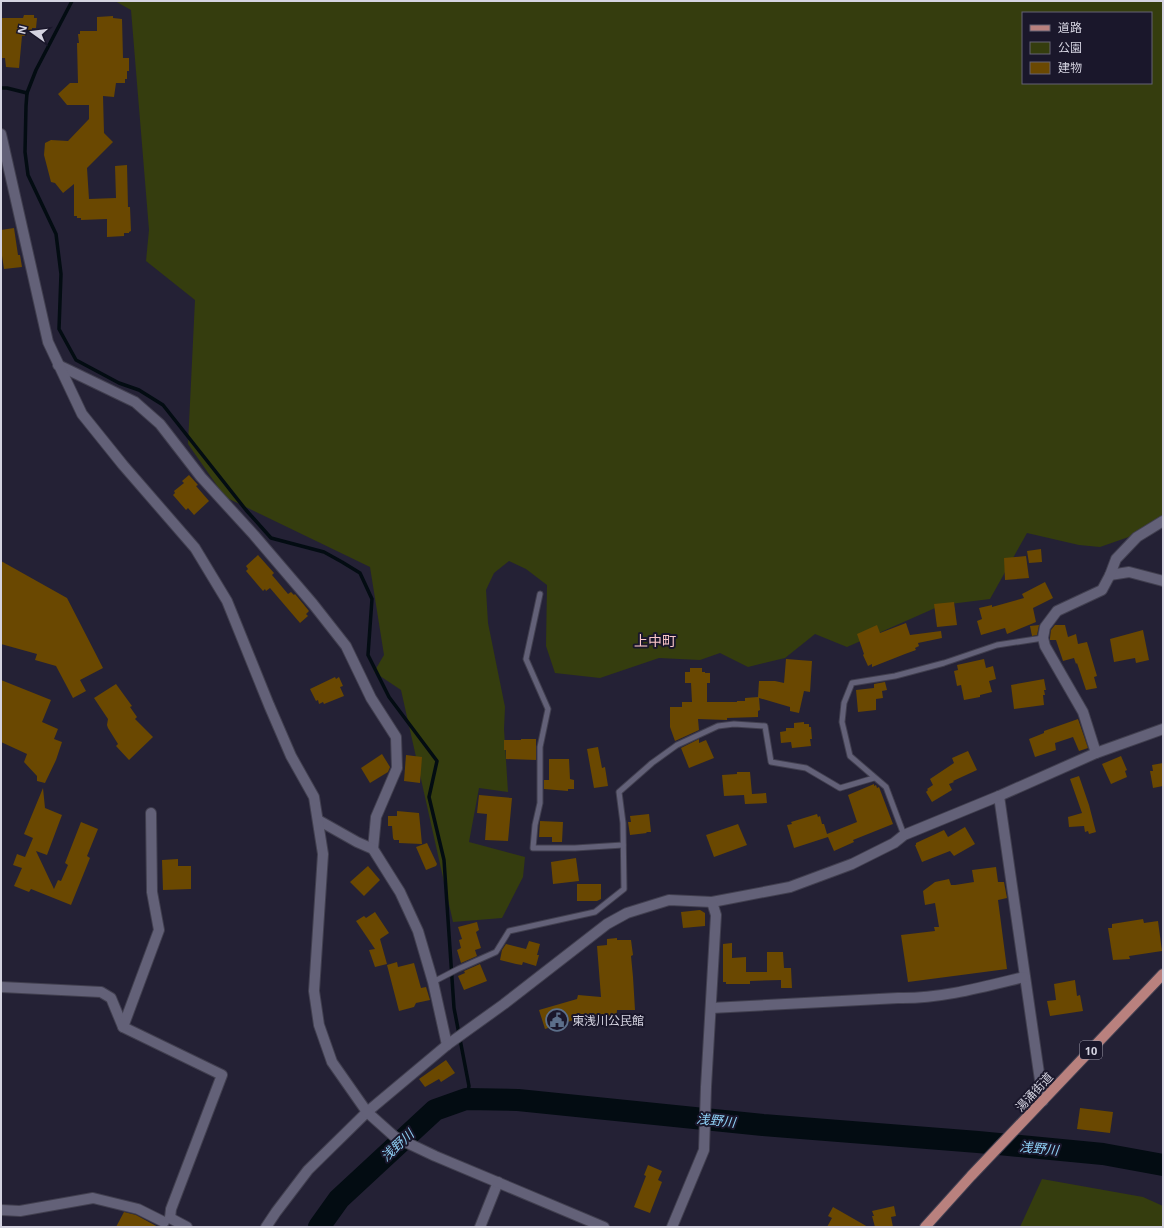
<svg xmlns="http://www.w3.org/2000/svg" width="1164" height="1228" viewBox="0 0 1164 1228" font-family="'Noto Sans','Noto Sans JP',sans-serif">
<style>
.green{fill:#353d0e;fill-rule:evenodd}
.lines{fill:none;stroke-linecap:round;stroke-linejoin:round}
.stream{stroke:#030c12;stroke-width:3.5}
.river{stroke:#030c12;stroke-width:22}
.building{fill:#6a4801}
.lane-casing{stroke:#413f4f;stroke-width:7}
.street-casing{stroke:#413f4f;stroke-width:12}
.secondary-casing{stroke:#413f4f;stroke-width:12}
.primary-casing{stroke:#413f4f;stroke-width:12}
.lane{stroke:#636178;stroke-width:5}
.street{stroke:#636178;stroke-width:10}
.secondary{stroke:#636178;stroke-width:10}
.primary{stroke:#b9817e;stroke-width:10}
.labels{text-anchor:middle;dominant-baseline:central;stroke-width:4;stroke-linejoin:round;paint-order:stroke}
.shield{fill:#1a172b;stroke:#9d9baa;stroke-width:1}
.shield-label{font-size:11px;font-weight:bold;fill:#d5d4e1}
.poi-label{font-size:12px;fill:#d5d4e1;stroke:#1a172b;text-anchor:start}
.street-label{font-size:12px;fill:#d5d4e1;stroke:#1a172b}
.water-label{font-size:13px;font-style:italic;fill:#8fd1f6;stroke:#1a172b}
.quarter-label{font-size:14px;fill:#f9c5c7;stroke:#1a172b}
</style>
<rect width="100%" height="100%" fill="#242135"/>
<g class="green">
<path d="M115,1H1163V525L1100,547L1079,545L1027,533L990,599L942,605L847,647L815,634L785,658L748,667L720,653L700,660L659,658L600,678L555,673L546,646L547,585L526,569L509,561L494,573L486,590L488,623L505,707L504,729L508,792L479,788L469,842L525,857L523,877L502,918L453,922L401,690L374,672L384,655L370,567L225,497L188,444L195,300L146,261L149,230L131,10ZM1023,13H1151V83H1023Z"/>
<path d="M1042,1179L1143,1197L1163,1206V1227H1020Z"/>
</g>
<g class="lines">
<g class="stream">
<path d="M72,1L36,70L27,93L26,106L25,152L28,175L56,234L61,274L59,329L76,360L119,383L139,390L163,405L246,510L271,538L324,552L342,562L360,573L372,599L368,655L389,697L437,761L429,797L444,860L454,1008L469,1086L466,1099"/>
<path d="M1,88H7L27,93"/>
</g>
<path class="river" d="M319,1227L339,1199L435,1110L466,1099L518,1100L763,1125L978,1142L1103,1154L1163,1165"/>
</g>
<g class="building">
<path d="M24,15H34V18H37L36,28H32V31H26L25,36H22L19,68L6,67L5,58H1V18H23Z"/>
<path d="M113,16V18L122,19L123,58H129V71H127V79H125V83H116L114,97L103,96L104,133L113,142L87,168L89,199L116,198L115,166L127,165L128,207H130L131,231L129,232V233H124V236L107,237V219L81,220V218H77V216H74V184L63,193L55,183L51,182L44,155L45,143L51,140L68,141L89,119V105H67L58,94L70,83H78L77,43H79L78,34H80V31H97V17Z"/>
<path d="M14,228L18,255H20L22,267L4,269L1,249V230Z"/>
<path d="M189,475L198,485L196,486L209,501L194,515L188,508L186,510L173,495L175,493L174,491L184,483L182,481Z"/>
<path d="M1041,549L1042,562L1029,563L1027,551Z"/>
<path d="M258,555L274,573L272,575L288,594L291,592L294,595L295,594L309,611L306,614L308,616L300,623L270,588L266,591L265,589L263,591L246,571L248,569L246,566Z"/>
<path d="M1026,556L1029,578L1005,580L1004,558Z"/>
<path d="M1,561L67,598L103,668L80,680L86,691L73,698L56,666L35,660L37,654L1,644Z"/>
<path d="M1045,582L1053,598L1033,608L1036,622L1007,634L1005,628L981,635L977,621L982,619L979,608L992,605V607L1024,598L1022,594Z"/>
<path d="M954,602L957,625L937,627L934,604Z"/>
<path d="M906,623L910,635L941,631L942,638L918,643L919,646L915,648L916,650L905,654L872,667V664L868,666L863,655L864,654L857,634L877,625L880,633Z"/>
<path d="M1039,625L1037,635L1032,636L1030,626Z"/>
<path d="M1055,625H1065L1068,637L1076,634L1078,644L1087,642L1097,676L1094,677L1097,688L1086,690L1077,663L1076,664L1074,658L1063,661L1056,640H1050V638L1051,630Z"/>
<path d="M1143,630L1149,660L1136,663L1135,658L1114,662L1110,639Z"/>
<path d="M786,659L812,661L810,692L804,691L799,713L790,711V707L759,698L760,710L758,711V717L727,718V720L698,719L699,730L675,741L670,727V707H682V702H692L691,683H685V672H690V668H702V672H705V673H710V683H707V702H737V701H745V698L758,697L759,681H775L784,683Z"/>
<path d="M984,659L986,668L993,666L996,679L989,681L992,692L980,695V697L964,700L961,685L957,686L954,671L958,670L957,665Z"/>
<path d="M335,677L336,679L339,677L343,686L340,687L344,696L324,704L323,702L319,704L318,700L316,701L310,689Z"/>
<path d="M1044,679L1046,690H1044L1045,695H1043L1044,705L1014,709L1011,685Z"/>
<path d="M1,680L51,700L42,722L58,729L54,739L62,742L56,760L45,783L37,781V776L24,762L27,754L1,742Z"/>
<path d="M885,682L887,690L882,691L883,698L876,699V710L858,712L856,690L874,688V684Z"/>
<path d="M116,684L132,706L130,707L137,717L135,719L153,737L129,760L116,746L118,744L108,728L107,725L108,719L94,698Z"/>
<path d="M1078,719L1088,748L1079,751L1073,737L1055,743L1056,750L1035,757L1029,739L1044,733V731Z"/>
<path d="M804,722V724H809V727H811L812,739H810L811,746L792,748L791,742L781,743L780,732L786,731V728H794V723Z"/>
<path d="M521,739H536V760L506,759V750H504V740H521Z"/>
<path d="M699,739V743L706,740L714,758L689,768L681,748Z"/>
<path d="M598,747L602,768L605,767L608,786L594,788L587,749Z"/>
<path d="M968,751L977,770L953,781L954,782L949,784L952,790L932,802L926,792L928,790L927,789L933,785L930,779L954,763L952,758Z"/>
<path d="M382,754L390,767L388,772L370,783L361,768Z"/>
<path d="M406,755L422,757L420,783L404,781Z"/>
<path d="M1121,756L1127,770L1125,771L1127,777L1111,784L1102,764Z"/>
<path d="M549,759H569L570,779L574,780V789H568V791L544,789V780H549Z"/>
<path d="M1163,763V786L1153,788L1150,771H1153L1152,765Z"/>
<path d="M737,772H750L752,794L766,793L767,803L745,804L744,795L724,796L722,775L737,774Z"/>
<path d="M1079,776L1089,805L1096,832L1089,834L1088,831L1085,832L1084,826L1069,827L1068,817L1082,813L1070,779Z"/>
<path d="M874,784V786L876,785L877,788L879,787L893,824L853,840L854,842L834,851L828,837L794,848L787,825L792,824L791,822L817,814L818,817L820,816L822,824H824L827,834L857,822L848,795Z"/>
<path d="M43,788L45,808L62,815L47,855L36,851L54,889L58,880L61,881L68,865L65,863L81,822L98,829L87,856L90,858L71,905L31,889L29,892L14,886L22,868L13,865L17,854L25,857L33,838L24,834Z"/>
<path d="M479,795L512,798L508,841L485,840L487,814L477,813Z"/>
<path d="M397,811L419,813L422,844L399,843V840H394L393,838L392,826H388V816H397Z"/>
<path d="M649,814L651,832H646L647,833L630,835L628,822H631L630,816Z"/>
<path d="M540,821L563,822L562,842H552V837H539Z"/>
<path d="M738,824L747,845L714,857L706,835Z"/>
<path d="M965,827L975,844L954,856L950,851L922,862L915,845H916V843L944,830L948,837Z"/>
<path d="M427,843L437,864L436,866L426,870L416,847Z"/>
<path d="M576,858L579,881L553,884L551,862Z"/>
<path d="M178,859V866H191V889L163,890L162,860Z"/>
<path d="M368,866L380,880L364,896L350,882Z"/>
<path d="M996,867L998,882H1004L1007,898L998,900L1007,969L908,982L901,935L935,931L934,927H939L935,903L925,905L923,891L935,882L949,879L951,885H955L974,882L972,870Z"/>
<path d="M577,884H601V899L597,901H577Z"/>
<path d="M700,910L705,913V926L683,928L681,912Z"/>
<path d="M375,912L389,933L380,939L387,964L375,967L369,950L375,949L356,921L364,916L366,918Z"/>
<path d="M1143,919L1144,923L1158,921L1162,951L1129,956L1130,959L1113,960L1108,928H1112V924Z"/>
<path d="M477,922L479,930L476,932L481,948L475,950L477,956L461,963L457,950L461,948L459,940L462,939L458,927Z"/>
<path d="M617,938V940H631L633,955L631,956L633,977L635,1010H617L616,1021L580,1018L545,1029L539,1010L577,999L578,995L601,997L597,946L607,945V939Z"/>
<path d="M529,941L540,944L537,955H539L536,966L523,962L522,965L516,964L500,960L502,950L506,944L526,949Z"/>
<path d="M732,943V958L746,957V972H767V952H783L784,968H791L792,988H781V980L750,981V984H726V982H723V944Z"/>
<path d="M397,962L398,967L414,963L421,988L426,987L430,1000L416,1003L414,1007L399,1011L387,965Z"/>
<path d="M480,964L487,981L464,990L458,976L465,973L464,971Z"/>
<path d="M1075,980L1077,996L1080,995L1083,1011L1050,1016L1047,1001L1056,1000L1054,984Z"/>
<path d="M446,1060L455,1073L441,1082L439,1079L425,1087L419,1079Z"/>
<path d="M1080,1108L1113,1112L1110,1133L1077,1129Z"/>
<path d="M648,1165L662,1171L658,1180L662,1182L650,1213L634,1207L646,1176L644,1175Z"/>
<path d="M894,1206L896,1216L891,1217L893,1227H875L872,1216H874L872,1211Z"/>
<path d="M833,1207L868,1227H827L832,1218L828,1216Z"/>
<path d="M124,1212L136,1215L158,1227H116Z"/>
</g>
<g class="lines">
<g class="lane-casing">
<g id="lane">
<path d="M540,594L526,659L548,709L540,747V803L535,825L533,848H575L623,845"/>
<path d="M904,835L886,787L850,756L842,722L844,703L852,683L895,676L944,663L997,645L1043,638"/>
<path d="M433,982L458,969L496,952L509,931L595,912L624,889L623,823L619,792L652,763L677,745L718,726L734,724L765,726L771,762L806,768L840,788L874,778"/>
</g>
</g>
<g class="street-casing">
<g id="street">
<path d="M58,365L135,402L160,424L201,477L254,535L313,604L346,646L371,698L396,737L397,768L376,817L373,849"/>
<path d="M1110,575L1129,572L1163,581"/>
<path d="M1096,753L1083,712L1045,646L1043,638L1045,627L1057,611L1102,590L1110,575L1116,559L1137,537L1163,521"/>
<path d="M999,796L1043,1101"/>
<path d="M318,820L357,842L373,849L400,892L418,931L433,982L447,1045"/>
<path d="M1,987L101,992L111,998L123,1027L222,1075L171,1209L170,1218"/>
<path d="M711,1008L898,998C940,999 983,987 1024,977"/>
<path d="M123,1027L159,930L152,892L151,813"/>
<path d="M1,1210L20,1211L93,1198L138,1209L164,1222"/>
<path d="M170,1218L187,1227"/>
<path d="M266,1227L276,1212L308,1170L367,1112L447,1045L504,1004L607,924L627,913L669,900L712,902L790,887L852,864L894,843L904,835L999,796L1096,753L1163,729"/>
<path d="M480,1227L498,1182"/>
<path d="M672,1227L704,1150L706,1087L716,915L712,902"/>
</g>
</g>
<g class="secondary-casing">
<path id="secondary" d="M1,134L48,342L82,414L123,465L195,548L227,601L269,705L291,756L314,797L323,854L314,991L319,1025L332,1062L367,1112L395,1137L435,1156L604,1227"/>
</g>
<g class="primary-casing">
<path id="primary" d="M925,1227L971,1176L1163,974"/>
</g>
<use href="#lane" class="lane"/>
<use href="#street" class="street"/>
<use href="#secondary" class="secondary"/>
<use href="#primary" class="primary"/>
</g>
<defs>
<g id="civic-ring" transform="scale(1.15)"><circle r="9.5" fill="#1a172b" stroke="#5c6f8a" stroke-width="1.5"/><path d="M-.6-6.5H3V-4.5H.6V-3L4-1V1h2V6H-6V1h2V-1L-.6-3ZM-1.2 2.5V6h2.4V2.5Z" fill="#5c6f8a"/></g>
</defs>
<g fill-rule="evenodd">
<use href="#civic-ring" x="557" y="1020"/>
</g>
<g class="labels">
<rect class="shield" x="1080" y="1041" width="22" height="18" rx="3"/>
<g class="shield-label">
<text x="1091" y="1050">10</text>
</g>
<g class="poi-label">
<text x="572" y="1020">東浅川公民館</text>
</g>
<g class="street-label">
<text transform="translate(1034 1092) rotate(-47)">湯涌街道</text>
</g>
<g class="water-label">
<text transform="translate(716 1120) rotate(6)">浅野川</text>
<text transform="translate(397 1145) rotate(-43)">浅野川</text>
<text transform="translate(1039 1148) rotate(6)">浅野川</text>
</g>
<g class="quarter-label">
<text x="655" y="640">上中町</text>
</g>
</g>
<rect width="1164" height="1228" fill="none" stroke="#d5d4e1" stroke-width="4"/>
<rect x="1022" y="12" width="130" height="72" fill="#1a172b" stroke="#656374"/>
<rect x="1030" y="25" width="20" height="6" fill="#b9817e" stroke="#656374"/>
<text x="1058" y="32" font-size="12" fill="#d5d4e1">道路</text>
<rect x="1030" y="42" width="20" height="12" fill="#353d0e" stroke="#656374"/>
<text x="1058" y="52" font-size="12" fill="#d5d4e1">公園</text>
<rect x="1030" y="62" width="20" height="12" fill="#6a4801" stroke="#656374"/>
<text x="1058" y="72" font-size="12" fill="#d5d4e1">建物</text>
<g transform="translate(32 32) rotate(284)" stroke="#1a172b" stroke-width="3" paint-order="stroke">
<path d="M0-3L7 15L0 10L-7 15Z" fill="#d5d4e1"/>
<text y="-6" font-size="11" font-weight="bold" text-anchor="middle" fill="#d5d4e1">N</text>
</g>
</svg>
